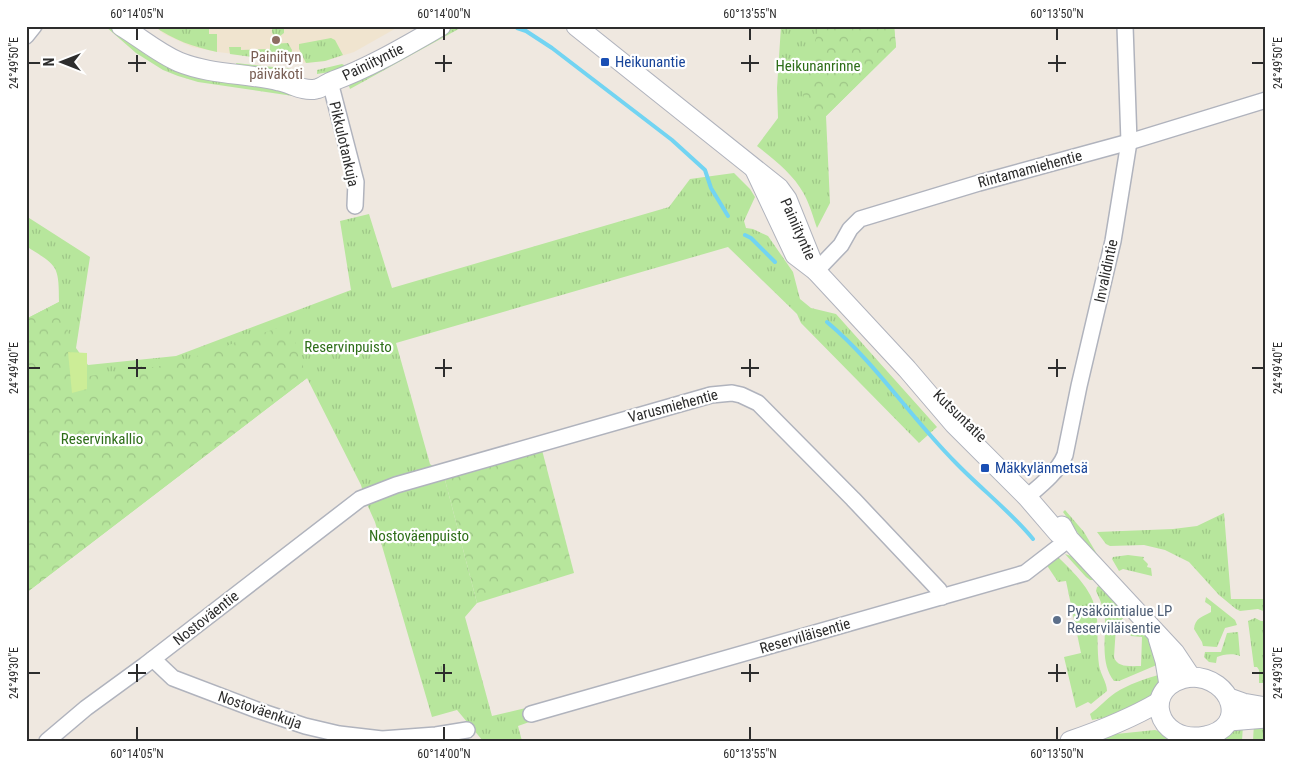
<svg xmlns="http://www.w3.org/2000/svg" width="1292" height="767" viewBox="0 0 1292 767" font-family="'Roboto Condensed',sans-serif">
<style>
.education{fill:#f0e4cf}
.grass{fill:url(#grass-tufts)}
.forest{fill:url(#forest-crowns)}
.pitch{fill:#cced97}
.lines{fill:none;stroke-linecap:round;stroke-linejoin:round}
.stream{stroke:#72d4f2;stroke-width:4}
.minor-casing{stroke:#b0b3bd;stroke-width:18}
.tertiary-casing{stroke:#b0b3bd;stroke-width:21}
.minor{stroke:#fff;stroke-width:15}
.tertiary{stroke:#fff;stroke-width:19}
.ticks{fill:none;stroke:#2d2d2d;stroke-width:2}
.education-dot{fill:#8d6e63;stroke:#fff;stroke-width:2}
.transit-dot{fill:#1a4fb4;stroke:#fff;stroke-width:2}
.service-dot{fill:#5c6f8a;stroke:#fff;stroke-width:2}
.labels{text-anchor:middle;dominant-baseline:central;stroke-width:4.5;stroke-linejoin:round;paint-order:stroke}
.education-label{font-size:15px;fill:#785e54;stroke:#fff}
.street-label{font-size:15px;fill:#2d2d2d;stroke:#fff}
.transit-label{font-size:15px;fill:#164399;stroke:#fff;text-anchor:start}
.park-label{font-size:15px;fill:#2e6e19;stroke:#fff}
.service-label{font-size:15px;fill:#4e5e75;stroke:#fff;text-anchor:start}
.neatline{fill:none;stroke:#2d2d2d;stroke-width:2}
.ticks-label{font-size:12px;text-anchor:middle;fill:#2d2d2d}
</style>
<defs>
<pattern id="grass-tufts" width="24" height="20" patternUnits="userSpaceOnUse" patternTransform="scale(1.25)"><rect width="24" height="20" fill="#b7e69c"/><path d="M3 7l-1-3M5 7V3M7 7l1-3M15 17l-1-3M17 17v-4M19 17l1-3" fill="none" stroke="#9ec687"/></pattern>
<pattern id="forest-crowns" width="20" height="18" patternUnits="userSpaceOnUse" patternTransform="scale(1.25)"><rect width="20" height="18" fill="#b7e69c"/><path d="M2 6a3 3 0 1 1 6 0M12 15a3 3 0 1 1 6 0" fill="none" stroke="#9ec687"/></pattern>
</defs>
<rect width="100%" height="100%" fill="#efe8e0"/>
<path class="education" d="M154,26H400L354,52L325,61L306,63L218,52L192,47L164,34Z"/>
<g class="grass">
<path d="M105,26H111L146,55L178,70L270,86L300,97L198,82L178,76L163,70L136,53Z"/>
<path d="M154,26H209V34H217V52C194,47 173,40 154,26Z"/>
<path d="M272,26H284V33L280,36H275L272,33Z"/>
<path d="M453,26H464L350,89L349,86L360,78Z"/>
<path d="M781,26H894L896,47L826,116L830,203L817,228C813,217 810,205 804,194C793,174 776,161 757,146L778,118L777,88Z"/>
<path d="M331,38L335,40L343,55L325,61L306,63L299,49V44Z"/>
<path d="M288,43L292,50L290,62L230,54L229,47H241V50L270,49V44Z"/>
<path d="M236,63L301,70L300,73L274,72L237,66Z"/>
<path d="M342,64L344,65V67L330,72L317,74V70Z"/>
<path d="M734,173L750,189L755,197L744,221L746,228L753,229L768,236L793,272L800,299L811,308L836,314L937,427L919,443L801,323L797,314L728,247L396,343L430,464L444,476L477,603L465,617L492,716L530,707L535,720L518,726L522,741H483L457,710L432,717L375,522L366,502L361,485L307,378L26,593V319L59,302C59,264 57,266 26,246V216L90,257L76,348L88,365L176,356L351,290L340,221L369,214L392,288L669,207L690,179Z"/>
<path d="M1065,510L1084,532L1101,561L1087,546L1063,512Z"/>
<path d="M1224,513L1231,599H1266V612L1258,609L1240,611L1236,609L1219,595L1189,562L1165,550L1144,545L1110,546L1106,544L1097,532L1173,529L1197,526Z"/>
<path d="M1065,554L1074,557L1094,580H1090L1086,577Z"/>
<path d="M1056,555C1074,573 1096,592 1097,619C1098,634 1097,650 1099,665C1100,674 1107,682 1107,691L1091,704L1088,702L1076,708L1064,657L1081,653L1066,581L1058,582L1046,564Z"/>
<path d="M1128,555L1144,557L1143,559L1148,564L1147,567L1151,568L1152,576L1123,569L1119,571L1112,559L1113,557Z"/>
<path d="M1101,585L1125,611L1126,615L1116,626L1114,657C1117,668 1131,666 1141,666L1142,637L1131,636L1129,633L1133,625H1138L1148,634L1159,664L1119,681H1114C1100,663 1106,638 1105,618C1104,608 1100,600 1096,591L1097,587Z"/>
<path d="M1206,597L1235,620L1237,625L1225,628L1217,647L1203,646L1202,642L1194,629C1195,618 1202,617 1211,612V606L1205,602Z"/>
<path d="M1255,618L1261,621H1266V683H1259V670L1257,667H1254L1248,621Z"/>
<path d="M1238,632L1240,656C1234,653 1223,654 1217,657L1216,663L1209,662L1204,657L1205,652H1221L1227,633Z"/>
<path d="M1161,674L1160,683L1152,699L1122,714L1092,720L1090,714C1099,708 1106,699 1115,693C1129,684 1145,679 1161,674Z"/>
<path d="M1254,723H1266V741H1253Z"/>
<path d="M1243,725L1242,741H1221L1227,733Z"/>
<path d="M1155,730L1168,734L1180,741H1093L1116,734Z"/>
</g>
<g class="forest">
<path d="M819,26H894L896,47L826,116L812,127L805,109L802,91Z"/>
<path d="M59,302L82,377L174,364L289,324L307,378L26,593V319Z"/>
<path d="M542,450L574,573L477,603L444,476Z"/>
</g>
<path class="pitch" d="M68,352L87,353V389L72,393Z"/>
<g class="lines">
<g class="stream">
<path d="M517,28L526,31L552,48L672,140L705,170L711,188L728,216"/>
<path d="M745,235L751,238L775,262"/>
<path d="M827,322C876,363 910,417 955,462C981,489 1010,511 1033,539"/>
</g>
<g class="minor-casing">
<g id="minor">
<path d="M26,36L34,26"/>
<path d="M330,82L356,182L355,206"/>
<path d="M816,271L841,245L850,229L860,219L979,183L1129,142L1266,100"/>
<path d="M1027,497C1040,486 1058,472 1065,455L1079,386L1113,241L1129,142L1125,26"/>
<path d="M153,659L173,678L257,710L305,726L339,734L382,739L436,735L467,730"/>
<path d="M531,714L1025,573L1069,539"/>
<path d="M47,741L86,708L145,665L360,499L396,485L711,395L732,393L741,395L758,403L853,499L939,590L942,597"/>
</g>
</g>
<g class="tertiary-casing">
<g id="tertiary">
<path d="M121,26C141,38 158,53 179,62C211,75 247,73 279,81C291,83 303,92 316,89C322,88 327,83 333,81C371,67 406,46 441,26"/>
<path d="M576,26L779,188L787,199L816,271"/>
<path d="M755,170L795,255L816,271L907,369L954,424L1027,497L1058,533L1067,536"/>
<path d="M1062,526L1069,539L1175,653L1191,677"/>
<path d="M1158,638L1165,661L1169,685"/>
<path d="M1191,677C1233,677 1249,728 1205,736C1156,746 1139,684 1191,677Z"/>
<path d="M1229,698L1243,703L1266,707"/>
<path d="M1229,721L1266,718"/>
<path d="M1070,741C1102,730 1130,719 1159,702"/>
</g>
</g>
<use href="#minor" class="minor"/>
<use href="#tertiary" class="tertiary"/>
</g>
<path class="ticks" d="M137,28V40M444,28V40M750,28V40M1057,28V40M137,55V72M444,55V72M750,55V72M1057,55V72M28,63H40M128,63H146M435,63H452M741,63H759M1048,63H1066M1252,63H1264M137,359V377M444,359V377M750,359V377M1057,359V377M28,368H40M128,368H146M435,368H452M741,368H759M1048,368H1066M1252,368H1264M137,664V682M444,664V682M750,664V682M1057,664V682M28,673H40M128,673H146M435,673H452M741,673H759M1048,673H1066M1252,673H1264M137,727V740M444,727V740M750,727V740M1057,727V740"/>
<circle class="education-dot" cx="276" cy="40" r="5"/>
<g class="transit-dot">
<rect x="600" y="57" width="10" height="10" rx="2.5"/>
<rect x="980" y="463" width="10" height="10" rx="2.5"/>
</g>
<circle class="service-dot" cx="1057" cy="620" r="5"/>
<g class="labels">
<g class="education-label">
<text x="276" y="57">Painiityn<tspan x="276" dy="17">päiväkoti</tspan></text>
</g>
<g class="street-label">
<text transform="translate(373 62) rotate(-26)">Painiityntie</text>
<text transform="translate(344 144) rotate(77)">Pikkulotankuja</text>
<text transform="translate(1030 169) rotate(-15)">Rintamamiehentie</text>
<text transform="translate(798 229) rotate(66)">Painiityntie</text>
<text transform="translate(1106 271) rotate(-78)">Invalidintie</text>
<text transform="translate(673 406) rotate(-15)">Varusmiehentie</text>
<text transform="translate(960 416) rotate(44)">Kutsuntatie</text>
<text transform="translate(206 618) rotate(-38)">Nostoväentie</text>
<text transform="translate(805 636) rotate(-16)">Reserviläisentie</text>
<text transform="translate(260 710) rotate(19)">Nostoväenkuja</text>
</g>
<g class="transit-label">
<text x="615" y="62">Heikunantie</text>
<text x="995" y="468">Mäkkylänmetsä</text>
</g>
<g class="park-label">
<text x="818" y="66">Heikunanrinne</text>
<text x="348" y="347">Reservinpuisto</text>
<text x="102" y="439">Reservinkallio</text>
<text x="419" y="536">Nostoväenpuisto</text>
</g>
<g class="service-label">
<text x="1067" y="611">Pysäköintialue LP<tspan x="1067" dy="17">Reserviläisentie</tspan></text>
</g>
</g>
<rect width="1292" height="767" fill="none" stroke="#ffffff" stroke-width="55"/>
<g transform="translate(62 62) rotate(270)" stroke="#ffffff" stroke-width="4" paint-order="stroke">
<path d="M0-4L9 19L0 12L-9 19Z" fill="#2d2d2d"/>
<text y="-8" font-size="14" font-weight="bold" text-anchor="middle" fill="#2d2d2d">N</text>
</g>
<rect x="28" y="28" width="1236" height="712" class="neatline"/>
<g class="ticks-label">
<text x="137" y="18">60°14'05"N</text>
<text x="444" y="18">60°14'00"N</text>
<text x="750" y="18">60°13'55"N</text>
<text x="1057" y="18">60°13'50"N</text>
<text transform="translate(1278 63) rotate(-90)" y="4">24°49'50"E</text>
<text transform="translate(14 63) rotate(-90)" y="4">24°49'50"E</text>
<text transform="translate(1278 368) rotate(-90)" y="4">24°49'40"E</text>
<text transform="translate(14 368) rotate(-90)" y="4">24°49'40"E</text>
<text transform="translate(1278 673) rotate(-90)" y="4">24°49'30"E</text>
<text transform="translate(14 673) rotate(-90)" y="4">24°49'30"E</text>
<text x="137" y="758">60°14'05"N</text>
<text x="444" y="758">60°14'00"N</text>
<text x="750" y="758">60°13'55"N</text>
<text x="1057" y="758">60°13'50"N</text>
</g>
</svg>
